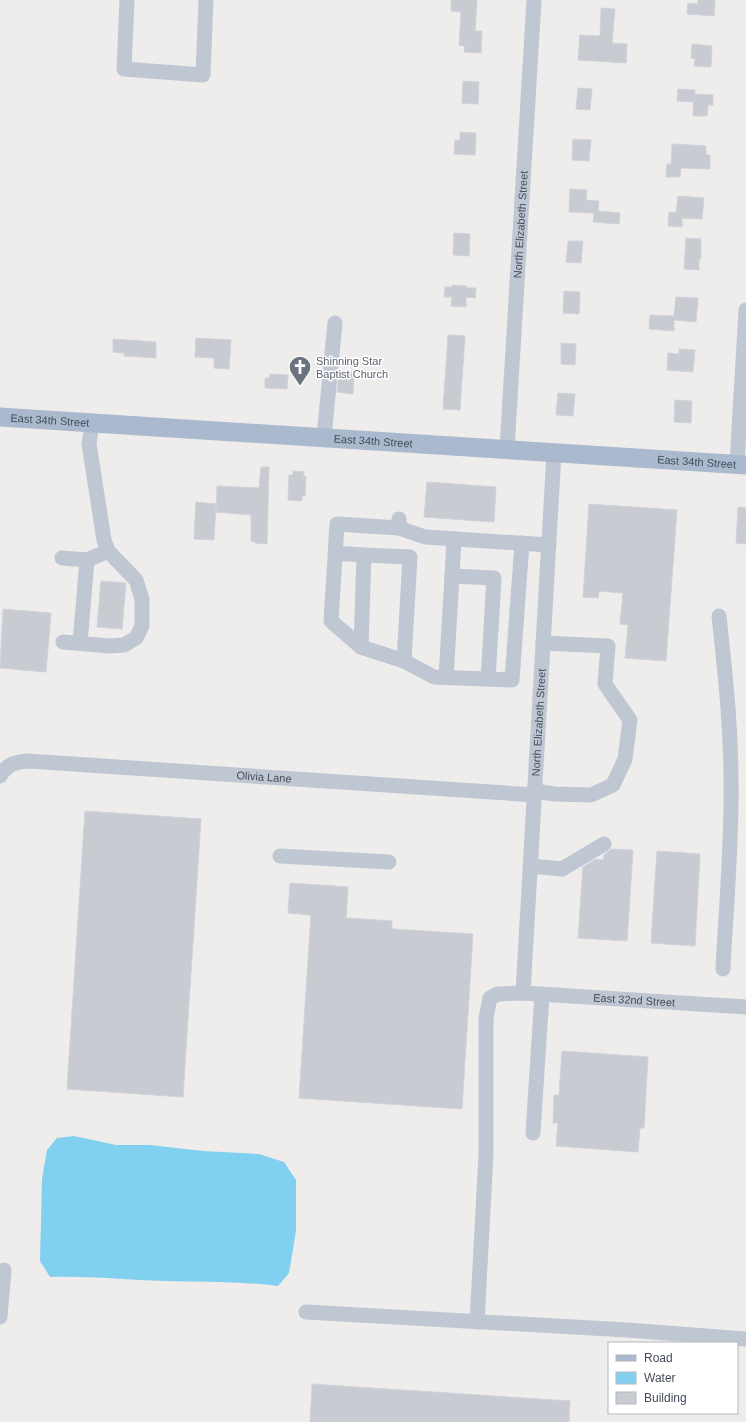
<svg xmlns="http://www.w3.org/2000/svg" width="746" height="1422" viewBox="0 0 746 1422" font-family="Helvetica,sans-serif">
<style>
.water{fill:#82d0f0}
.building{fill:#c9cbd2;stroke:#d0d2d9}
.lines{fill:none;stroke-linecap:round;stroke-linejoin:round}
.minor{stroke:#bfc7d3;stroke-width:15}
.major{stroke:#aab9cd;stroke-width:19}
.labels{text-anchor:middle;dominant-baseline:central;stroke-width:3;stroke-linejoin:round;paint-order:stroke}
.street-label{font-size:11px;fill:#444e5b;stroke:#fff}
.worship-label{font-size:11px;fill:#5b616d;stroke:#fff;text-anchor:start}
</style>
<rect width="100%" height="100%" fill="#efecec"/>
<path class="water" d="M74,1136L116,1145H150L203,1151L259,1154L284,1162L296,1180V1231L289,1273L278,1286C240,1281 203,1282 165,1281C127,1280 89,1276 50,1277L40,1261L42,1179L47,1150L57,1138Z"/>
<g class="building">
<path d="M451,0H477L475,31H482L481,53L464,52L465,46L459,45L461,12L451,11Z"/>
<path d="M698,0H715L714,16L687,14L688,3L698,4Z"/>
<path d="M601,8L615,9L612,43L627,44L626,63L578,60L580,35L600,36Z"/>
<path d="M692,44L712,46L711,67L694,66L695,59L691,58Z"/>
<path d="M463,81L479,82L478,104L462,103Z"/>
<path d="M578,88L592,89L590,110L576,109Z"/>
<path d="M678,89L695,90L694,102L677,101Z"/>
<path d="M694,94L713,95V105H708L707,116H693Z"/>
<path d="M460,132L476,133L475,155L454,154L455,140H460Z"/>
<path d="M573,139L591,140L589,161L572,160Z"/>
<path d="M672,144L706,146V155H710V169L681,168L680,177H666L667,164H671Z"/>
<path d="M570,189L587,190L586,200L599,201L598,211L620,213L619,224L593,222L594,213L569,212Z"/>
<path d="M678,196L704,198L702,219L682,218V227L668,226L669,212L676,213Z"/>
<path d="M454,233L470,234L469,256L453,255Z"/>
<path d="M686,238L701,239V259H699V270L684,269Z"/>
<path d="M568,241H583L581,263L566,262Z"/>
<path d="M452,285L467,286L466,288H476L475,298L466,297V307L451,306L452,297H444L445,287H452Z"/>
<path d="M564,291L580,292L579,314L563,313Z"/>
<path d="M676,297L698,298L696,322L674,320V331L649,329L650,315L674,316Z"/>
<path d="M448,335L465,336L460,410L443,409Z"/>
<path d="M196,338L231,340L229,369L214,368V358L195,357Z"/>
<path d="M113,339L156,342V358L124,356V353L113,352Z"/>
<path d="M561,343L576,344L575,365L561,364Z"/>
<path d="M679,349L695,350L693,372L667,370L668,353L679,354Z"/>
<path d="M339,371L354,372L353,394L337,392Z"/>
<path d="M270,374L288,375L287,389L265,388V378H269Z"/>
<path d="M558,393L575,394L573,416L556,415Z"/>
<path d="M675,400L692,401L691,423L674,422Z"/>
<path d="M261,467H269L267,544L255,543V542L251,541V515L216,512L217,486L259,488Z"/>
<path d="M293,471L304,472L303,476H306L305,496L302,495V501L288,500L289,475H293Z"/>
<path d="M427,482L496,487L494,522L424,517Z"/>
<path d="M196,502L216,504L214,540L194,539Z"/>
<path d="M589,504L677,510L666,661L625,658L628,625L620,624L623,593L599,591L598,598L583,597Z"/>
<path d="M738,507L746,508V544L736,543Z"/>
<path d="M101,581L126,583L122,629L97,627Z"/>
<path d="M3,609L51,613L46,672L0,668Z"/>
<path d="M85,811L201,819L183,1097L67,1089Z"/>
<path d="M611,849L633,850L627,941L578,938L583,867L596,859L603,860L604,855Z"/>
<path d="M657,851L700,854L695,946L651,943Z"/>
<path d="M290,883L348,887L346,918L392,921V929L473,934L462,1109L299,1098L311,915L288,913Z"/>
<path d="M562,1051L648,1057L644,1128H640L638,1152L556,1146L558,1123H553L554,1095H559Z"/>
<path d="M312,1384L570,1401L569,1422H310Z"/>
</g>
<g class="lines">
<g class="minor">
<path d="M127,0L124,69L203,75L206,0"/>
<path d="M324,437L335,323"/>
<path id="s1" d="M507,449L534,0"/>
<path d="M737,464L746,310"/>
<path d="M399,528L425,537L549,545"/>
<path d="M335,553L364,555L361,647L331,621L337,524L399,528V519"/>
<path d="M62,558L87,560"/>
<path d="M452,576L454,539"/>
<path d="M719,616C725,671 731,726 731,782C732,844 726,907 723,969"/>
<path d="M63,642L110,646L124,645L136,638L142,626V599L136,580L108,551L104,540L89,444L92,423"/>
<path d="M80,643L87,560L108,551"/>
<path d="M361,647L404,661L410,557L364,555"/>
<path d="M404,661L434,677L512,680L522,543"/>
<path d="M446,677L452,576L494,578L488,679"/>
<path id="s2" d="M0,776C7,764 15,762 28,761L535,795"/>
<path d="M535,791L554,794L591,795L613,785L625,759L630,720L605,684L608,646L543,643"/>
<path d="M280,856L389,862"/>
<path d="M530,866L562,869L604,844"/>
<path id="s3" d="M523,993L554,453"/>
<path d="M533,1133L542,994"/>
<path d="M306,1312L627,1330L746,1339"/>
<path d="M0,1317L4,1270"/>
<path id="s4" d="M477,1322L486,1154V1018L490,998L498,994L523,993L746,1007"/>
</g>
<path class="major" id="s5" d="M0,417L746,465"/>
</g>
<defs>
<g id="church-pin" transform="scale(1.15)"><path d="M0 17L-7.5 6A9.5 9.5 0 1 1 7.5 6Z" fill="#6b7280" stroke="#fff"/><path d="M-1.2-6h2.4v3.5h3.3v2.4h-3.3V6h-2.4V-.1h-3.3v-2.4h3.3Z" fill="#fff"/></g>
</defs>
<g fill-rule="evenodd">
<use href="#church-pin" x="300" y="367"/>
</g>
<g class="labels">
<g class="street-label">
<text stroke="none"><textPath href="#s1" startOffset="225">North Elizabeth Street</textPath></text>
<text stroke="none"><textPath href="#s5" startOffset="50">East 34th Street</textPath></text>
<text stroke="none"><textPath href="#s5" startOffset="374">East 34th Street</textPath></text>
<text stroke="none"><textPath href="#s5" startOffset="698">East 34th Street</textPath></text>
<text stroke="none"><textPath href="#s3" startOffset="271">North Elizabeth Street</textPath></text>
<text stroke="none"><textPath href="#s2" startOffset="270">Olivia Lane</textPath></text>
<text stroke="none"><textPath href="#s4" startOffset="470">East 32nd Street</textPath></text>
</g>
<g class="worship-label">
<text x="316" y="361">Shinning Star<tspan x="316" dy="13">Baptist Church</tspan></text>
</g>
</g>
<rect x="608" y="1342" width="130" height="72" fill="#ffffff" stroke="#b4b8bd"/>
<rect x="616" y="1355" width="20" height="6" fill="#aab9cd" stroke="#b4b8bd"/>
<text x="644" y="1362" font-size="12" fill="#444e5b">Road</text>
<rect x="616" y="1372" width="20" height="12" fill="#82d0f0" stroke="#b4b8bd"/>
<text x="644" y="1382" font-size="12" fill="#444e5b">Water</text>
<rect x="616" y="1392" width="20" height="12" fill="#c9cbd2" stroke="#b4b8bd"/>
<text x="644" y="1402" font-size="12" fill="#444e5b">Building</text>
</svg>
